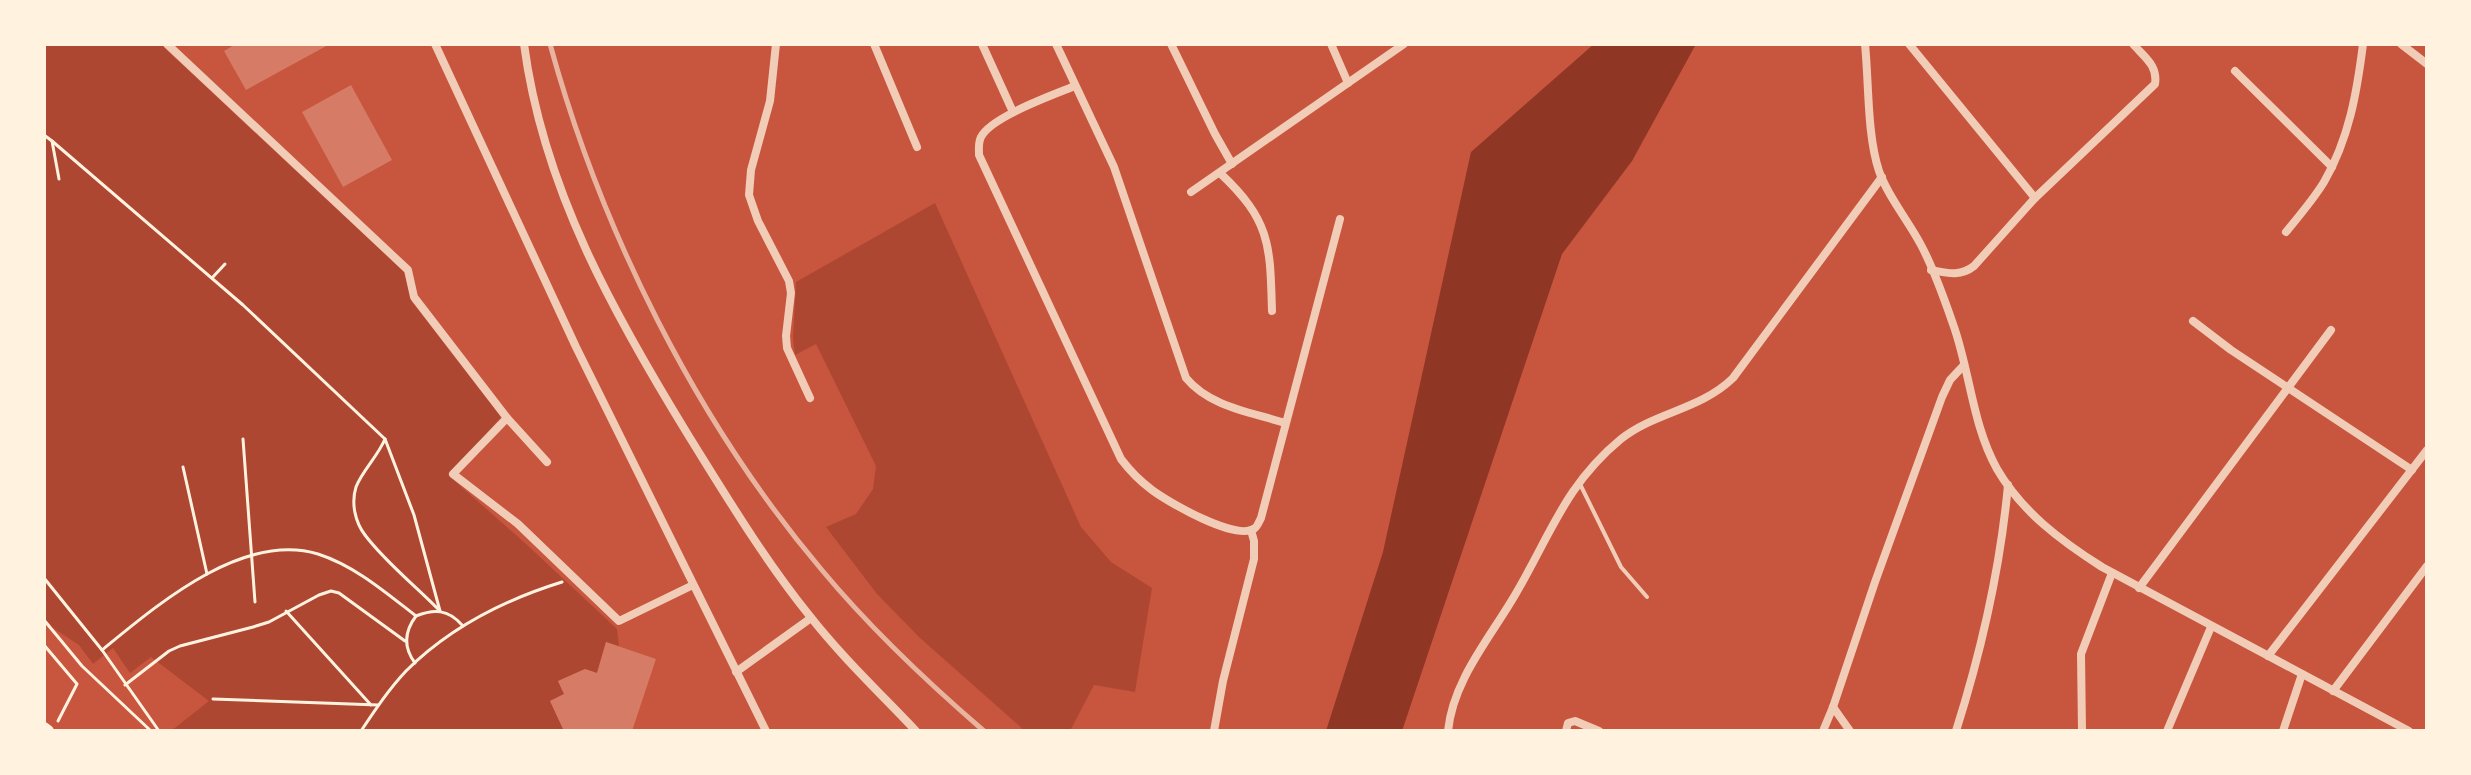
<svg xmlns="http://www.w3.org/2000/svg" width="2471" height="775" viewBox="0 0 2471 775" font-family="'PT Sans',sans-serif">
<style>
.green{fill:#ae4732}
.water{fill:#8f3625}
.building{fill:#d67c66}
.lines{fill:none;stroke-linecap:round;stroke-linejoin:round}
.path{stroke:#fff3e0;stroke-width:3}
.service{stroke:#f1ccb7;stroke-width:4}
.minor{stroke:#f1ccb7;stroke-width:8}
.secondary{stroke:#fff3e0;stroke-width:12}
.rail{stroke:#e9b49f;stroke-width:5}
</style>
<rect width="100%" height="100%" fill="#c8553d"/>
<g class="green">
<path d="M44,44H160L404,272L412,302L501,417L449,476L525,543L617,629L619,646L606,642L597,673L585,669L558,681L564,694L550,701L564,731H171L209,701L151,657L130,673L113,648L93,664L79,645L44,622Z"/>
<path d="M935,203L1081,527L1111,562L1152,588L1135,692L1094,685L1070,731H1025L920,638L877,594L826,527L856,514L873,489L876,466L816,344L795,355L793,339L796,282Z"/>
</g>
<path class="water" d="M1594,44H1696L1632,161L1562,254L1402,731H1326L1383,552L1471,152Z"/>
<g class="building">
<path d="M236,44H330L246,90L224,51Z"/>
<path d="M351,85L392,160L343,187L302,112Z"/>
<path d="M606,642L656,659L632,731H564L550,701L564,694L558,681L585,669L597,673Z"/>
</g>
<g class="lines">
<g class="path">
<path d="M44,135L52,141L59,179"/>
<path d="M52,141L243,305L385,439"/>
<path d="M212,278L225,264"/>
<path d="M243,439L255,602"/>
<path d="M385,439L414,515L440,611C416,586 386,563 365,535C355,522 351,503 356,487C362,471 378,456 385,439Z"/>
<path d="M183,467L207,574"/>
<path d="M44,578L102,650L159,731"/>
<path d="M286,611L371,705"/>
<path d="M44,620L82,666L151,731"/>
<path d="M44,645L77,684L58,721"/>
<path d="M102,650C156,606 242,531 318,554C355,566 385,592 416,616"/>
<path d="M415,663C403,647 404,632 416,616C434,609 448,609 462,625"/>
<path d="M125,685L169,651L180,646L253,627L269,622L319,595L331,591L339,593L405,641"/>
<path d="M213,699L378,705"/>
<path d="M361,731C375,710 389,689 406,671C449,628 504,600 562,582"/>
</g>
<path class="service" d="M1580,484L1621,567L1647,597"/>
<g class="minor">
<path d="M167,44L408,270L414,297L507,418L453,474L518,524L619,621L693,585"/>
<path d="M435,44L576,347L766,731"/>
<path d="M524,44C543,189 615,316 690,438C728,499 764,559 809,615C841,656 880,693 916,731"/>
<path d="M776,44L770,101L751,170L749,195L758,221L789,281L791,293L786,336L787,348L810,398"/>
<path d="M874,44L917,147"/>
<path d="M982,44L1013,112"/>
<path d="M1056,44L1114,167L1186,378C1210,407 1251,412 1285,423"/>
<path d="M1171,44L1215,134L1232,164"/>
<path d="M1331,44L1348,83"/>
<path d="M1865,44C1869,83 1867,135 1879,171C1888,197 1908,220 1921,245C1934,269 1944,298 1953,324C1970,371 1972,424 1997,469C2022,512 2061,541 2102,567L2409,731"/>
<path d="M1909,44L2035,198"/>
<path d="M2401,44L2427,64"/>
<path d="M2235,71L2332,167"/>
<path d="M1075,86C1053,95 991,117 981,137C978,143 979,148 979,155L1121,459C1130,471 1140,481 1152,490C1168,502 1237,542 1255,528C1257,527 1260,520 1261,518L1340,219"/>
<path d="M1220,173C1271,221 1270,245 1272,311"/>
<path d="M1191,192L1404,44"/>
<path d="M2286,232C2299,216 2313,200 2324,182C2349,139 2357,92 2363,44"/>
<path d="M1931,270C1947,273 1960,277 1974,266L2035,198L2155,84C2158,65 2144,57 2133,44"/>
<path d="M2193,321L2231,350L2412,470"/>
<path d="M507,418L547,462"/>
<path d="M2139,588L2331,330"/>
<path d="M2268,656L2427,450"/>
<path d="M736,672L811,618"/>
<path d="M2333,691L2427,566"/>
<path d="M1833,707L1850,731"/>
<path d="M1214,731L1223,681L1254,559V541L1251,530"/>
<path d="M1448,731C1453,680 1490,638 1515,595C1550,536 1565,485 1621,439C1655,412 1700,410 1733,378L1882,177"/>
<path d="M1566,731L1568,723L1575,721L1599,731"/>
<path d="M1823,731L1833,707L1875,582L1942,397L1950,380L1964,365"/>
<path d="M1956,731C1982,649 2000,571 2008,485"/>
<path d="M2082,731L2081,654L2112,573"/>
<path d="M2167,731L2211,627"/>
<path d="M2283,731L2302,674"/>
</g>
<path class="secondary" d="M44,728L48,731"/>
<path class="rail" d="M550,44C601,230 696,421 821,569C870,628 926,681 984,731"/>
</g>
<rect width="2471" height="775" fill="none" stroke="#fff3e0" stroke-width="92"/>
</svg>
